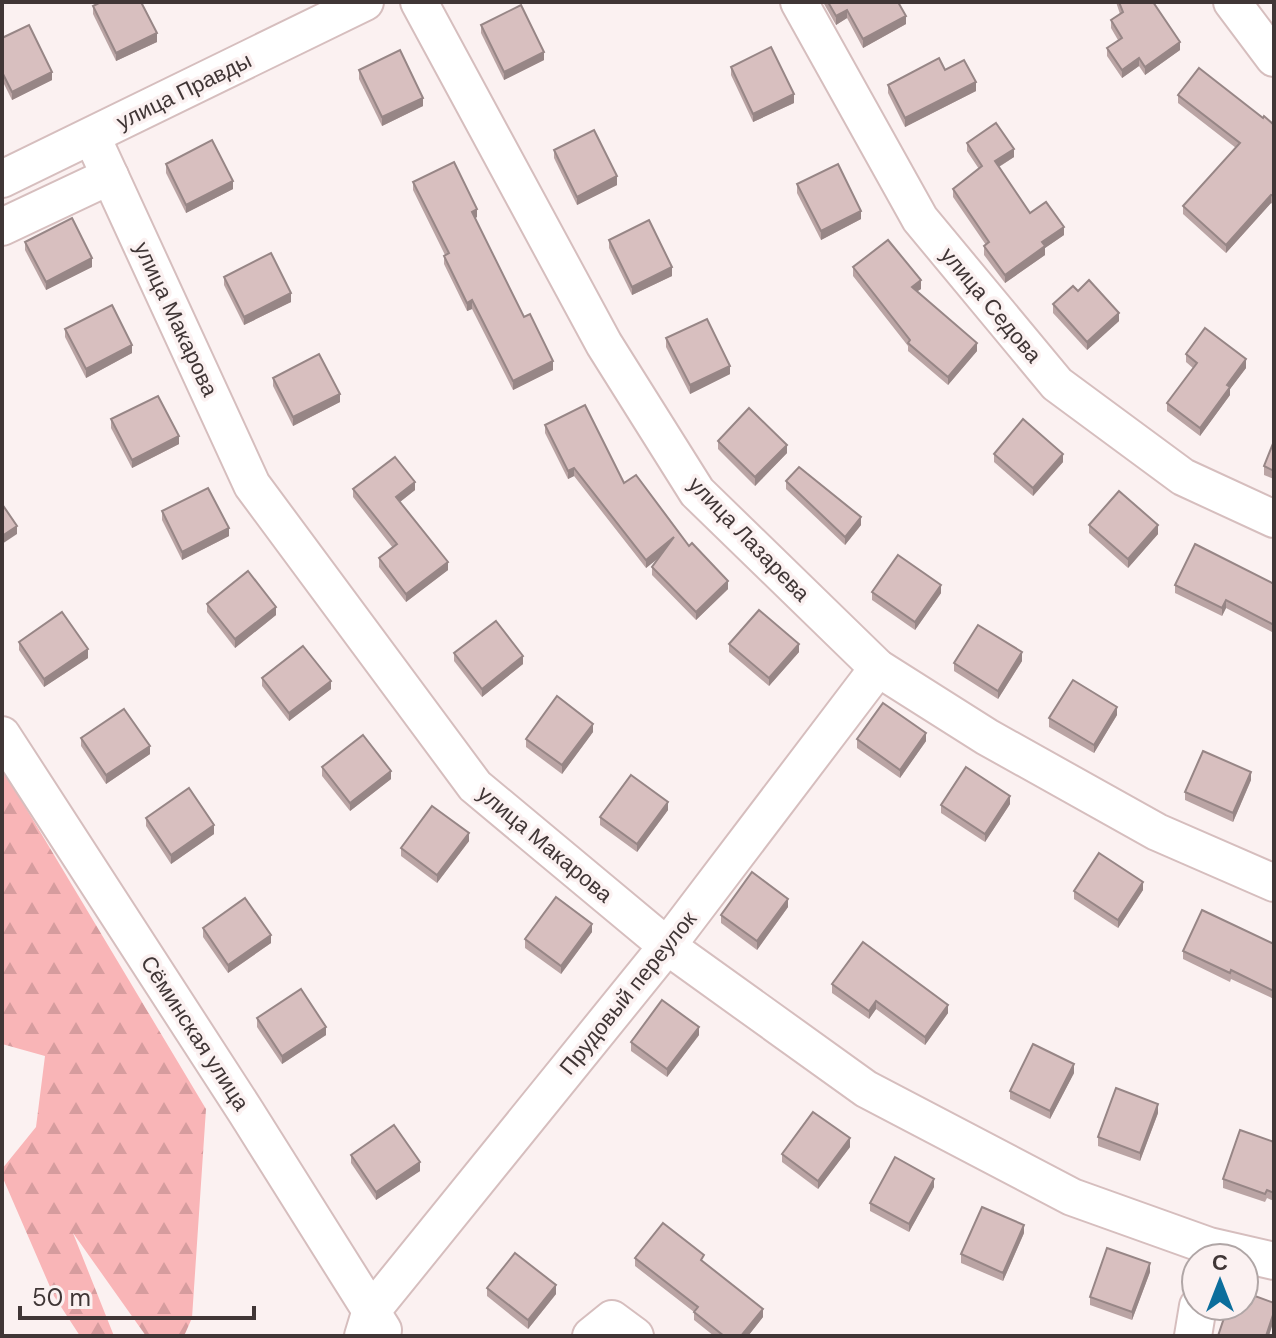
<svg xmlns="http://www.w3.org/2000/svg" width="1276" height="1338" viewBox="0 0 1276 1338" font-family="'DM Sans',sans-serif">
<style>
.forest{fill:url(#forest-firs)}
.lines{fill:none;stroke-linecap:round;stroke-linejoin:round}
.minor-casing{stroke:#d6bebe;stroke-width:40}
.minor{stroke:#fff;stroke-width:36}
.wall{fill:#baa4a4}
.shaded-wall{fill:#978686}
.building{fill:#d8bfbf;stroke:#978686;stroke-width:2}
.labels{text-anchor:middle;dominant-baseline:central;stroke-width:7;stroke-linejoin:round;paint-order:stroke}
.street-label{font-size:22px;fill:#403636;stroke:#fbf1f1}
</style>
<defs>
<pattern id="forest-firs" width="22" height="20" patternUnits="userSpaceOnUse" patternTransform="scale(2)"><rect width="22" height="20" fill="#f9b5b7"/><path d="M5 1l3.5 6h-7zM16 11l3.5 6h-7z" fill="#d69c9e"/></pattern>
</defs>
<rect width="100%" height="100%" fill="#fbf1f1"/>
<path class="forest" d="M2,768L206,1109L192,1318L184,1336H146L73,1233L114,1336H80L54,1296L2,1176V1169L36,1127L45,1056L2,1044Z"/>
<g class="lines">
<g class="minor-casing">
<g id="minor">
<path d="M419,2L604,344L697,492L878,668L987,737L1157,832L1274,883"/>
<path d="M799,2L920,219L1057,384L1183,477L1274,519"/>
<path d="M1232,2L1274,58"/>
<path d="M92,137L252,485L475,786L667,946L866,1089L1072,1197L1209,1246L1274,1261"/>
<path d="M2,179L365,2"/>
<path d="M2,227L110,176"/>
<path d="M2,735L246,1112L383,1330"/>
<path d="M363,1336L370,1313L667,946L878,668"/>
<path d="M591,1336L612,1319L635,1336"/>
<path d="M1193,1336L1198,1306"/>
</g>
</g>
<use href="#minor" class="minor"/>
</g>
<g class="wall">
<path d="M823,2H898L906,24L863,48L847,18L836,25Z"/>
<path d="M1116,2H1153L1180,50L1145,75L1139,66L1122,78L1107,56V48L1118,40L1111,28V20L1120,14Z"/>
<path d="M93,6L157,42L116,61L93,14Z"/>
<path d="M481,25L544,60L504,80L481,33Z"/>
<path d="M2,38L52,80L12,100L2,80Z"/>
<path d="M731,67L794,103L753,122L731,75Z"/>
<path d="M359,70L423,106L382,126L359,79Z"/>
<path d="M945,70L976,91L905,127L888,93V85Z"/>
<path d="M1178,95L1263,118L1274,125V205L1271,203L1226,253L1183,214V206L1236,148L1178,103Z"/>
<path d="M967,143L1014,157L999,167L1030,213L1064,235L1045,248V255L1005,283L984,255V246L986,245L953,197V189L979,169L967,151Z"/>
<path d="M554,150L617,185L577,205L554,158Z"/>
<path d="M166,164L233,189L186,213L166,173Z"/>
<path d="M413,182L477,217L475,218L524,317L553,370L513,390L472,309L467,311L444,264V256L445,255L413,190Z"/>
<path d="M797,184L861,219L821,240L797,193Z"/>
<path d="M609,240L672,276L632,295L609,248Z"/>
<path d="M25,242L92,267L46,290L25,250Z"/>
<path d="M853,267L921,289L917,291L977,351L948,385L908,351V346L853,276Z"/>
<path d="M224,277L291,302L244,325L224,285Z"/>
<path d="M1078,291L1119,321L1087,350L1053,313V304Z"/>
<path d="M65,329L132,353L86,378L65,337Z"/>
<path d="M666,338L730,374L690,394L666,347Z"/>
<path d="M1186,354L1246,368L1230,389V395L1200,436L1167,411V403L1193,368L1186,362Z"/>
<path d="M273,378L340,402L293,426L273,386Z"/>
<path d="M111,419L179,444L132,468L111,428Z"/>
<path d="M545,425L624,483L689,546L728,589L696,620L652,575V567L659,557L646,568L574,476L568,479L545,433Z"/>
<path d="M718,441L787,453L755,486L718,449Z"/>
<path d="M1274,441V479L1264,475V466Z"/>
<path d="M994,454L1063,462L1033,496L994,462Z"/>
<path d="M786,481L861,525L845,545L786,489Z"/>
<path d="M353,489L415,490L400,502L448,570L406,602L379,567V558L393,548L353,497Z"/>
<path d="M162,511L229,536L182,560L162,520Z"/>
<path d="M1089,525L1158,534L1128,568L1089,533Z"/>
<path d="M1274,584V633L1226,608L1222,616L1175,593V585Z"/>
<path d="M872,592L941,593L915,630L872,600Z"/>
<path d="M207,604L276,615L235,648L207,612Z"/>
<path d="M19,642L88,658L44,687L19,650Z"/>
<path d="M729,644L799,652L769,686L729,652Z"/>
<path d="M454,653L523,664L482,697L454,661Z"/>
<path d="M1022,661L998,699L954,671V663Z"/>
<path d="M262,678L331,689L289,721L262,686Z"/>
<path d="M1117,715L1094,753L1049,727V718Z"/>
<path d="M593,732L562,774L526,747V739Z"/>
<path d="M81,738L150,754L106,784L81,746Z"/>
<path d="M857,739L926,741L900,778L857,748Z"/>
<path d="M322,767L391,779L350,811L322,776Z"/>
<path d="M1251,780L1233,822L1185,800V792Z"/>
<path d="M1010,804L985,842L941,813V805Z"/>
<path d="M668,810L637,852L600,825V817Z"/>
<path d="M146,818L214,834L171,864L146,826Z"/>
<path d="M469,841L437,883L401,856V848Z"/>
<path d="M1143,890L1118,928L1074,899V891Z"/>
<path d="M788,907L757,950L721,923V915Z"/>
<path d="M203,928L271,943L228,973L203,937Z"/>
<path d="M592,932L561,974L525,948V939Z"/>
<path d="M1274,944V999L1231,979L1230,982L1183,959V951Z"/>
<path d="M832,984L948,1013L925,1045L876,1009L869,1019L832,993Z"/>
<path d="M257,1018L326,1035L282,1064L257,1027Z"/>
<path d="M699,1035L667,1077L631,1051V1042Z"/>
<path d="M1074,1073L1050,1119L1010,1099V1091Z"/>
<path d="M1158,1113L1140,1161L1098,1146V1137Z"/>
<path d="M1274,1142V1201L1267,1198L1265,1202L1223,1188V1179Z"/>
<path d="M850,1147L818,1189L782,1162V1154Z"/>
<path d="M351,1155L420,1171L376,1200L351,1163Z"/>
<path d="M934,1187L909,1232L870,1211V1203Z"/>
<path d="M1024,1233L1003,1281L961,1263V1254Z"/>
<path d="M635,1258L704,1263L763,1317L748,1336H714L694,1320V1312L635,1266Z"/>
<path d="M1150,1272L1132,1320L1090,1305V1297Z"/>
<path d="M487,1288L556,1294L528,1329L487,1296Z"/>
</g>
<g class="shaded-wall">
<path d="M847,10V18L836,25V16Z"/>
<path d="M906,16V24L863,48V39Z"/>
<path d="M157,33V42L116,61V53Z"/>
<path d="M1180,42V50L1145,75V67Z"/>
<path d="M544,52V60L504,80V72Z"/>
<path d="M1139,58V66L1122,78V70Z"/>
<path d="M52,72V80L12,100V92Z"/>
<path d="M976,82V91L905,127V118Z"/>
<path d="M794,94V103L753,122V114Z"/>
<path d="M423,98V106L382,126V117Z"/>
<path d="M1014,149V157L995,169V161Z"/>
<path d="M617,176V185L577,205V197Z"/>
<path d="M233,181V189L186,213V205Z"/>
<path d="M1271,195V203L1226,253V245Z"/>
<path d="M477,209V217L472,220V212Z"/>
<path d="M861,211V219L821,240V231Z"/>
<path d="M1064,227V235L1045,248V255L1005,283V275L1042,242Z"/>
<path d="M92,258V267L46,290V282Z"/>
<path d="M672,267V276L632,295V287Z"/>
<path d="M921,280V289L912,295V287Z"/>
<path d="M291,293V302L244,325V317Z"/>
<path d="M472,300V309L467,311V303Z"/>
<path d="M1119,313V321L1087,350V342Z"/>
<path d="M977,343V351L948,385V377Z"/>
<path d="M132,345V353L86,378V369Z"/>
<path d="M1246,359V368L1230,389V395L1200,436V428L1227,385Z"/>
<path d="M553,361V370L513,390V381Z"/>
<path d="M730,366V374L690,394V385Z"/>
<path d="M340,394V402L293,426V417Z"/>
<path d="M179,436V444L132,468V460Z"/>
<path d="M787,445V453L755,486V477Z"/>
<path d="M1063,454V462L1033,496V488Z"/>
<path d="M574,468V476L568,479V471Z"/>
<path d="M415,482V490L396,505V497Z"/>
<path d="M861,517V525L845,545V537Z"/>
<path d="M1158,525V534L1128,568V559Z"/>
<path d="M17,526V534L2,544V536Z"/>
<path d="M229,528V536L182,560V552Z"/>
<path d="M674,537V546L646,568V560Z"/>
<path d="M448,562V570L406,602V594Z"/>
<path d="M728,581V589L696,620V612Z"/>
<path d="M941,585V593L915,630V622Z"/>
<path d="M1226,600V608L1222,616V608Z"/>
<path d="M276,607V615L235,648V639Z"/>
<path d="M799,644V652L769,686V678Z"/>
<path d="M88,649V658L44,687V679Z"/>
<path d="M1022,652V661L998,699V691Z"/>
<path d="M523,656V664L482,697V689Z"/>
<path d="M331,681V689L289,721V713Z"/>
<path d="M1117,707V715L1094,753V745Z"/>
<path d="M593,724V732L562,774V765Z"/>
<path d="M926,733V741L900,778V770Z"/>
<path d="M150,746V754L106,784V775Z"/>
<path d="M391,771V779L350,811V803Z"/>
<path d="M1251,772V780L1233,822V813Z"/>
<path d="M1010,796V804L985,842V834Z"/>
<path d="M668,802V810L637,852V844Z"/>
<path d="M214,825V834L171,864V855Z"/>
<path d="M469,833V841L437,883V875Z"/>
<path d="M1143,882V890L1118,928V920Z"/>
<path d="M788,899V907L757,950V941Z"/>
<path d="M592,924V932L561,974V966Z"/>
<path d="M271,935V943L228,973V965Z"/>
<path d="M876,1001V1009L869,1019V1011Z"/>
<path d="M948,1005V1013L925,1045V1037Z"/>
<path d="M326,1027V1035L282,1064V1056Z"/>
<path d="M699,1027V1035L667,1077V1069Z"/>
<path d="M1074,1064V1073L1050,1119V1111Z"/>
<path d="M1158,1104V1113L1140,1161V1153Z"/>
<path d="M850,1138V1147L818,1189V1181Z"/>
<path d="M420,1162V1171L376,1200V1192Z"/>
<path d="M934,1179V1187L909,1232V1224Z"/>
<path d="M1024,1225V1233L1003,1281V1273Z"/>
<path d="M1150,1263V1272L1132,1320V1312Z"/>
<path d="M556,1285V1294L528,1329V1320Z"/>
<path d="M763,1309V1317L748,1336H741Z"/>
<path d="M1274,1312V1320L1269,1336H1266Z"/>
</g>
<g class="building">
<path d="M101,2H141L157,33L116,53L93,6Z"/>
<path d="M828,2H898L906,16L863,39L847,10L836,16Z"/>
<path d="M1119,2H1153L1180,42L1145,67L1139,58L1122,70L1107,48L1122,38L1111,20L1123,12Z"/>
<path d="M521,5L544,52L504,72L481,25Z"/>
<path d="M29,25L52,72L12,92L2,72V38Z"/>
<path d="M771,47L794,94L753,114L731,67Z"/>
<path d="M400,50L423,98L382,117L359,70Z"/>
<path d="M939,58L945,70L964,60L976,82L905,118L888,85Z"/>
<path d="M1199,68L1263,118L1264,116L1274,125V196L1271,195L1226,245L1183,206L1240,143L1178,95Z"/>
<path d="M996,123L1014,149L995,161L1030,213L1046,202L1064,227L1042,242L1045,246L1005,275L984,246L989,242L953,189L982,166L967,143Z"/>
<path d="M594,130L617,176L577,197L554,150Z"/>
<path d="M212,140L233,181L186,205L166,164Z"/>
<path d="M454,162L477,209L472,212L524,317L530,314L553,361L513,381L472,300L467,303L444,256L449,253L413,182Z"/>
<path d="M838,164L861,211L821,231L797,184Z"/>
<path d="M72,218L92,258L46,282L25,242Z"/>
<path d="M649,220L672,267L632,287L609,240Z"/>
<path d="M888,240L921,280L912,287L977,343L948,377L908,343L910,340L853,267Z"/>
<path d="M271,253L291,293L244,317L224,277Z"/>
<path d="M1089,280L1119,313L1087,342L1053,304L1073,286L1078,291Z"/>
<path d="M112,305L132,345L86,369L65,329Z"/>
<path d="M707,319L730,366L690,385L666,338Z"/>
<path d="M1205,328L1246,359L1227,385L1230,387L1200,428L1167,403L1197,363L1186,354Z"/>
<path d="M319,354L340,394L293,417L273,378Z"/>
<path d="M158,396L179,436L132,460L111,419Z"/>
<path d="M585,405L624,483L636,475L689,546L692,543L728,581L696,612L652,567L674,537L646,560L574,468L568,471L545,425Z"/>
<path d="M749,408L787,445L755,477L718,441Z"/>
<path d="M1023,419L1063,454L1033,488L994,454Z"/>
<path d="M1274,441V471L1264,466Z"/>
<path d="M395,457L415,482L396,497L448,562L406,594L379,558L397,544L353,489Z"/>
<path d="M799,467L861,517L845,537L786,481Z"/>
<path d="M208,488L229,528L182,552L162,511Z"/>
<path d="M1119,491L1158,525L1128,559L1089,525Z"/>
<path d="M2,504L17,526L2,536Z"/>
<path d="M1195,544L1274,584V625L1226,600L1222,608L1175,585Z"/>
<path d="M898,555L941,585L915,622L872,592Z"/>
<path d="M248,571L276,607L235,639L207,604Z"/>
<path d="M759,610L799,644L769,678L729,644Z"/>
<path d="M62,612L88,649L44,679L19,642Z"/>
<path d="M496,621L523,656L482,689L454,653Z"/>
<path d="M978,625L1022,652L998,691L954,663Z"/>
<path d="M303,646L331,681L289,713L262,678Z"/>
<path d="M1073,680L1117,707L1094,745L1049,718Z"/>
<path d="M557,696L593,724L562,765L526,739Z"/>
<path d="M883,703L926,733L900,770L857,739Z"/>
<path d="M124,709L150,746L106,775L81,738Z"/>
<path d="M363,735L391,771L350,803L322,767Z"/>
<path d="M1203,751L1251,772L1233,813L1185,792Z"/>
<path d="M966,767L1010,796L985,834L941,805Z"/>
<path d="M631,775L668,802L637,844L600,817Z"/>
<path d="M189,788L214,825L171,855L146,818Z"/>
<path d="M432,806L469,833L437,875L401,848Z"/>
<path d="M1099,853L1143,882L1118,920L1074,891Z"/>
<path d="M752,872L788,899L757,941L721,915Z"/>
<path d="M556,897L592,924L561,966L525,939Z"/>
<path d="M245,898L271,935L228,965L203,928Z"/>
<path d="M1202,910L1274,944V991L1231,970L1230,973L1183,951Z"/>
<path d="M863,942L948,1005L925,1037L876,1001L869,1011L832,984Z"/>
<path d="M301,989L326,1027L282,1056L257,1018Z"/>
<path d="M662,1000L699,1027L667,1069L631,1042Z"/>
<path d="M1033,1044L1074,1064L1050,1111L1010,1091Z"/>
<path d="M1116,1088L1158,1104L1140,1153L1098,1137Z"/>
<path d="M813,1112L850,1138L818,1181L782,1154Z"/>
<path d="M394,1125L420,1162L376,1192L351,1155Z"/>
<path d="M1240,1130L1274,1142V1193L1267,1190L1265,1194L1223,1179Z"/>
<path d="M895,1157L934,1179L909,1224L870,1203Z"/>
<path d="M982,1207L1024,1225L1003,1273L961,1254Z"/>
<path d="M663,1223L704,1255L701,1260L763,1309L741,1336H724L694,1312L698,1307L635,1258Z"/>
<path d="M1107,1248L1150,1263L1132,1312L1090,1297Z"/>
<path d="M515,1253L556,1285L528,1320L487,1288Z"/>
<path d="M1244,1292L1274,1303V1312L1266,1336H1218L1228,1306H1244Z"/>
</g>
<g class="labels">
<g class="street-label">
<text transform="translate(184 91) rotate(-26)">улица Правды</text>
<text transform="translate(991 305) rotate(50)">улица Седова</text>
<text transform="translate(176 319) rotate(65)">улица Макарова</text>
<text transform="translate(749 539) rotate(46)">улица Лазарева</text>
<text transform="translate(545 844) rotate(40)">улица Макарова</text>
<text transform="translate(628 993) rotate(-51)">Прудовый переулок</text>
<text transform="translate(195 1033) rotate(57)">Сёминская улица</text>
</g>
</g>
<rect width="1276" height="1338" fill="none" stroke="#403636" stroke-width="8"/>
<g transform="translate(1220 1282)"><circle r="38" fill="#fbf1f1" stroke="#b0a6a6" stroke-width="2"/>
<path d="M0-6L14 30L0 20L-14 30Z" fill="#0c6e9c"/>
<text y="-12" font-size="22" font-weight="bold" text-anchor="middle" fill="#403636">С</text>
</g>
<path d="M20 1306v12h234v-12" fill="none" stroke="#403636" stroke-width="4"/>
<text x="32" y="1306" font-size="24" fill="#403636" stroke="#fbf1f1" stroke-width="6" paint-order="stroke">50 m</text>
</svg>
